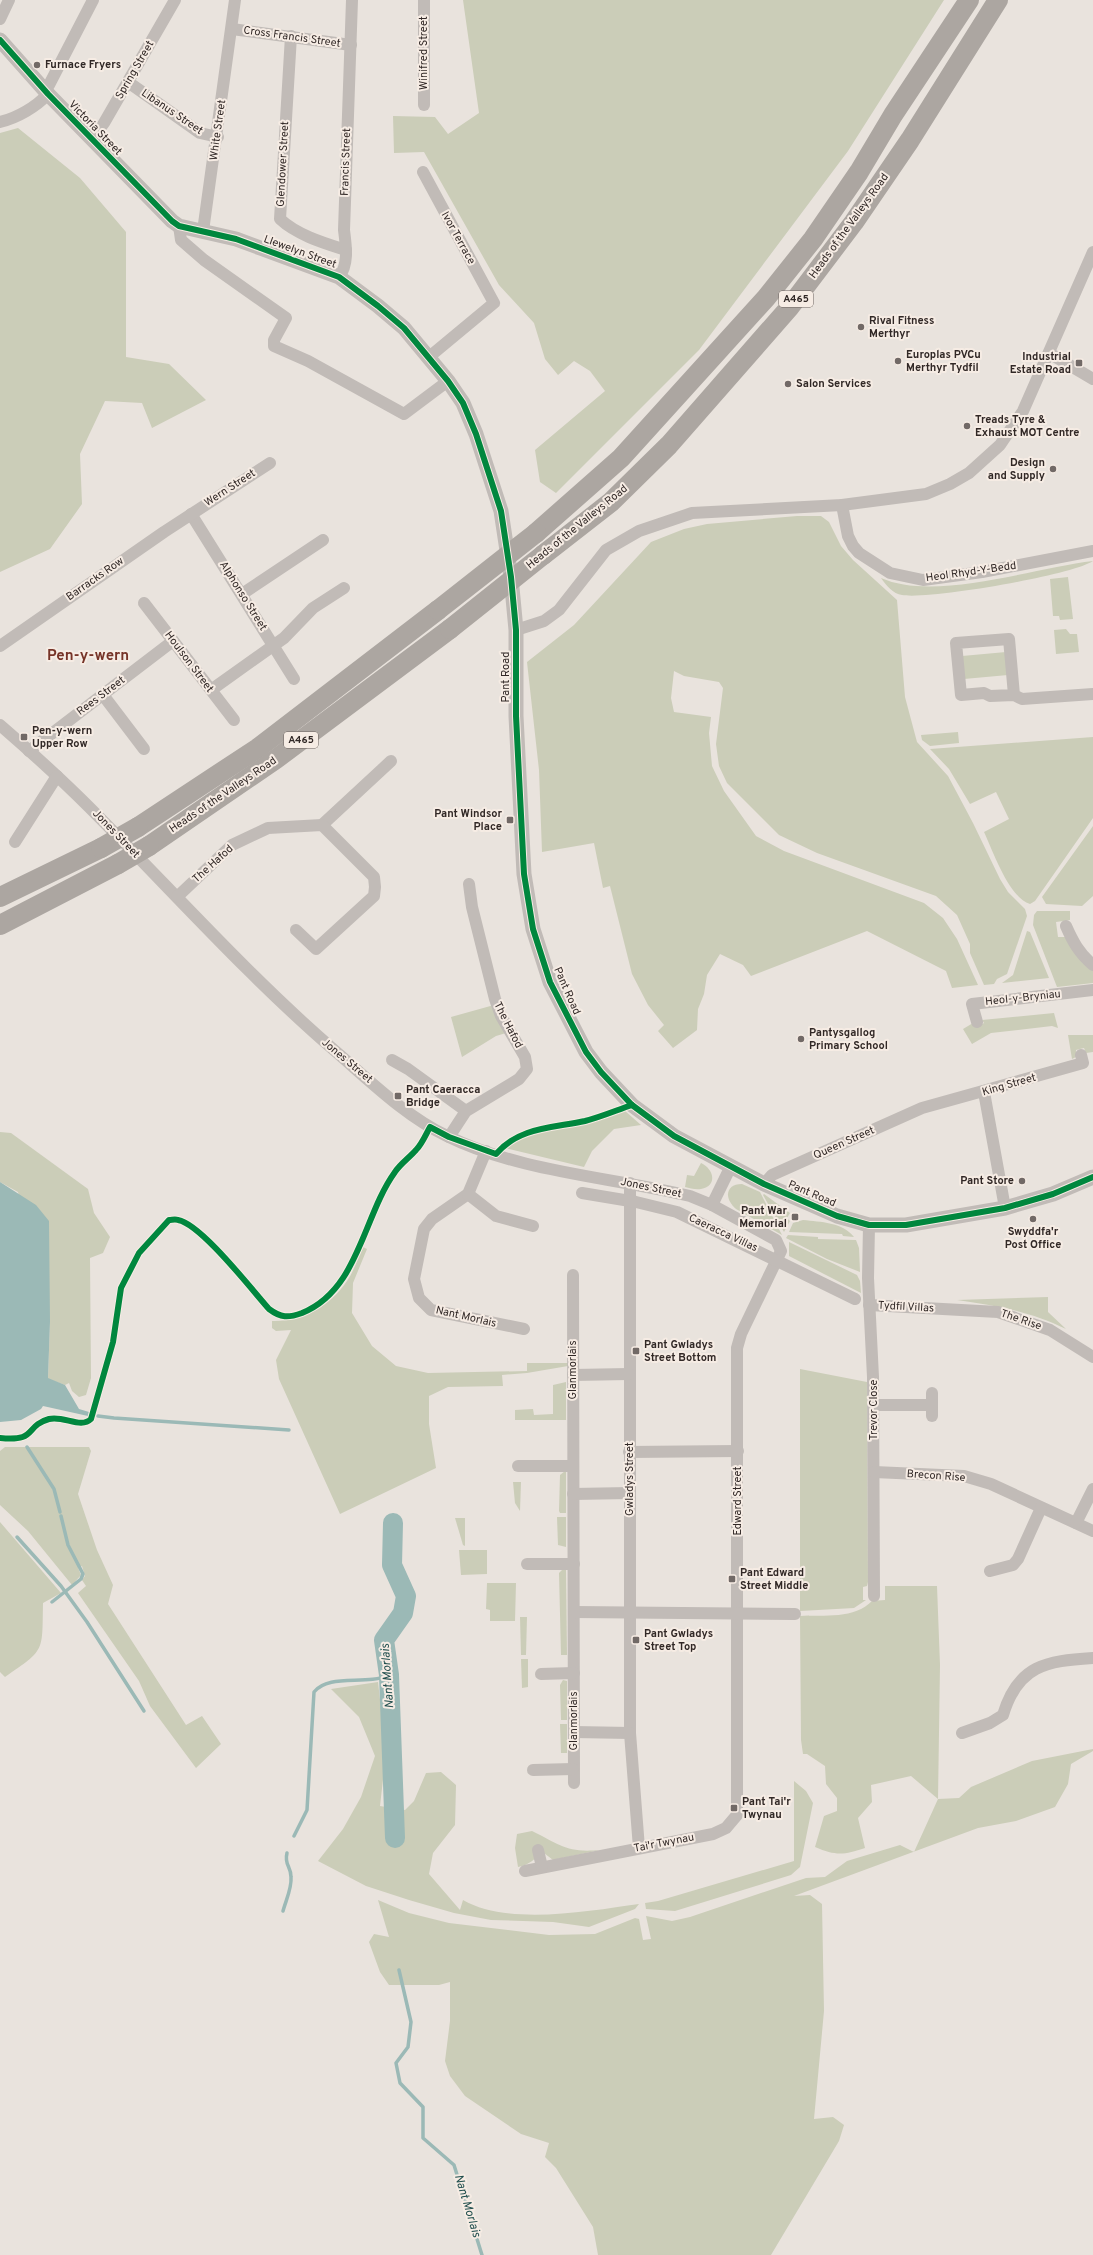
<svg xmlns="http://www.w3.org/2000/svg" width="1093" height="2255" viewBox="0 0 1093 2255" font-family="Overpass,sans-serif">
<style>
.green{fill:#cbcdb8}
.water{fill:#9bb9b6}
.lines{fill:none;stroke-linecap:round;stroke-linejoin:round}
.stream{stroke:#9bb9b6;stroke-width:3.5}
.river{stroke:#9bb9b6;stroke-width:20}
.minor{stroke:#c1bbb7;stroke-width:12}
.tertiary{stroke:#c1bbb7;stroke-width:15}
.trunk{stroke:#aca6a1;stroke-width:20}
.trunk-bridge{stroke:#aca6a1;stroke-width:20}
.cycleway-casing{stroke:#f6ece4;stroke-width:8}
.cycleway{stroke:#00873e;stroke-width:6}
.poi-dot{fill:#716966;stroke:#f6ece4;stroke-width:1.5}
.labels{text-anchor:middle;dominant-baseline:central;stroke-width:4;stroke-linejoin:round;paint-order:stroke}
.shield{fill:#f6ece4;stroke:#6c635f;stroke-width:1}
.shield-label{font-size:10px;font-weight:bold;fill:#312826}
.street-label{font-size:11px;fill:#312826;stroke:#f6ece4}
.poi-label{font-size:11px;font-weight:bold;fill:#312826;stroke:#f6ece4;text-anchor:start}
.water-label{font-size:12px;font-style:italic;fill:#204e4d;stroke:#f6ece4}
.district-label{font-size:15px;font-weight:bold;fill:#773428;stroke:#f6ece4}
</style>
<rect width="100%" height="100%" fill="#e9e3dd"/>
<g class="green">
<path d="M463,0H944L848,151L699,350L556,493L540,482L535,450L605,391L590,371L574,361L558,375L545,359L534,323L499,285L424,152L394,153L393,116L435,117L448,134L479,113Z"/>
<path d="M18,128L80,178L126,232V357L169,364L206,400L152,428L142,403L105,401L80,454L82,504L50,549L0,572V133Z"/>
<path d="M797,516H821L829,522L841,546L853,560L897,600L905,697L917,742L948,776L973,823L1000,879L1008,892L1025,909L1027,916L1007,974L997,979L994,984L984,985L970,953V944L957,915L936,896L817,853L779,835L727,783L719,766L716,744L723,688L719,682L684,676L674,671L671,698L674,712L711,717L709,733L712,766L724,791L756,836L784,851L924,903L943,918L957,939L978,985L952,988L946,971L867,931L751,976L743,965L720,954L707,975L704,994L698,1009L697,1030L673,1048L658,1031L664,1025L648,1005L632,974L610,886L603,888L594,843L542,852L539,770L527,662L574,625L651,542L684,529L707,524Z"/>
<path d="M1093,561C1073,575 928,600 902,595C893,594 886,585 881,578C935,602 1033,568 1093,561Z"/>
<path d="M1068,577L1073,619L1060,620L1059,616H1053L1050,579Z"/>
<path d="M1066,629L1070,634H1077L1079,652L1056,654L1054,630Z"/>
<path d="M1006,652L1008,675L964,679L962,656Z"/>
<path d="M958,732L959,743L930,746L922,740L921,735Z"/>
<path d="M1093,737V818L1035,901L1030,904C1009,898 993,851 984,832L1009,819L996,792L970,804L949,769L930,749Z"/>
<path d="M1093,826V896L1082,906L1046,904L1042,897Z"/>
<path d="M1037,911H1070V920L1056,922L1058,937H1066L1093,970V983L1057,987L1033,925L1034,915Z"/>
<path d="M1027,931L1030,932L1049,978L1002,983L1013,975Z"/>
<path d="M494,1005L506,1033L496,1036L462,1057L451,1017Z"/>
<path d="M1054,1013L1058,1028L1052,1026L991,1033L972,1044L963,1029L973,1023L977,1027L984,1023L982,1020Z"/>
<path d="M1068,1035H1093V1052L1086,1053L1084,1048L1076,1050V1057L1072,1059Z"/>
<path d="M624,1110L641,1125L614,1129L592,1151L584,1167L505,1148L524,1135L580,1124Z"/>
<path d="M0,1132L11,1133L88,1189L94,1213L110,1237L103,1253L90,1258L91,1378L86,1395L79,1397L72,1391L69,1383L65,1385L48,1379L50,1322L18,1192L0,1182Z"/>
<path d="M701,1163C714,1169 718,1186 701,1189C695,1190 690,1188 685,1187L687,1175L694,1176Z"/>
<path d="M742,1184L760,1192L782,1235L736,1209C724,1199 725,1184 742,1184Z"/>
<path d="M764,1194L790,1213L787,1218L790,1221L784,1232L763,1195Z"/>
<path d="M803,1220C821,1222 842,1222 854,1237L843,1236L842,1234L789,1232L793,1223Z"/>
<path d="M788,1235L818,1237V1239L856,1240L859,1248L860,1272L827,1259L786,1238Z"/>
<path d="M789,1242L857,1275L860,1281L861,1293L789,1256Z"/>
<path d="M363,1247L367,1249L353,1283L352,1313L372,1346L396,1366L428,1373L527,1371V1363H569L568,1366L527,1373L502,1375L503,1386L448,1387L429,1396V1424L436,1468L340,1514L279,1379L276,1360L291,1330L276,1331L272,1328V1321C303,1322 330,1306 347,1281C354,1271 358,1258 363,1247Z"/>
<path d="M1048,1297V1312L1066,1329C1028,1311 998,1306 957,1300Z"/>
<path d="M800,1369L867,1382L868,1582L867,1586L863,1587V1600H866L854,1608L800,1611Z"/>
<path d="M566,1382V1420H515V1410L533,1409L534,1415L553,1414V1385Z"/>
<path d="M5,1447H89L91,1451L78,1494L97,1550L113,1585L108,1604L186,1725L202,1716L221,1744L196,1768L150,1706L139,1681L78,1593L86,1586L82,1580L85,1576L82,1566L78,1568L81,1575L72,1585L28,1531L0,1505V1451Z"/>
<path d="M565,1471L566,1472V1513H560L559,1511L560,1475Z"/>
<path d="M513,1482H521L520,1511L515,1503Z"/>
<path d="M557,1517H566V1547L558,1545Z"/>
<path d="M455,1518H465V1546L463,1545Z"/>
<path d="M0,1522L61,1593L43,1603C42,1652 46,1649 5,1677L0,1672Z"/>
<path d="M459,1550H487V1574L461,1575Z"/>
<path d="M562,1570H566L567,1655H561L559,1573Z"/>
<path d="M487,1583H516L515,1621H490V1610L486,1609Z"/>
<path d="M885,1586H937L940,1665L938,1799L959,1798L971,1787L1032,1761L1093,1749V1751L1071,1764L1068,1784L1055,1807L1016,1821L978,1828L794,1896L810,1895L822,1904L824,2011L814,2119L833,2117L844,2125L839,2141L771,2255H598L593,2227L556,2168L545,2157L549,2143L521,2134L465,2096L450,2076L445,2061L450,2021V1982L439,1985H389L380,1972L369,1942L374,1934L389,1937L378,1900L409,1913L449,1923L549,1935L595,1934L635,1918L639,1919L643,1940L651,1939L646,1916L672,1921L690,1917L806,1878L825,1877L847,1861L900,1845L914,1852L938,1799L911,1776L871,1785L872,1802L858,1818L865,1848C844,1855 836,1856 815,1847L824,1816L837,1811V1798L826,1784L825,1766L807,1754H803L801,1740L800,1616C824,1615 855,1619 872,1601L885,1600Z"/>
<path d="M520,1617H527L526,1655H521Z"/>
<path d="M521,1659H528V1687L522,1688Z"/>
<path d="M563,1680L567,1681V1720H561L560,1685Z"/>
<path d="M378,1682L386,1753L380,1806L405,1810L414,1801L426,1773L441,1772L456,1785L455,1825L433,1853L429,1874L460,1910L463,1900C508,1926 589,1911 639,1904L635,1909L589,1927L553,1922L491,1920L454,1913L409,1900L366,1886L318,1861L343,1829L361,1797L375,1756L359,1717L331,1689Z"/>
<path d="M560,1724H567V1753H561Z"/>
<path d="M794,1781L806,1791L813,1803L800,1867L791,1875L675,1911L646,1909L645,1903L658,1901L794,1861Z"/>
<path d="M532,1831C561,1845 566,1853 600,1850L553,1860L544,1853C534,1858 530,1865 518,1867L515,1848L517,1834Z"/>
</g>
<path class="water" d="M0,1182L36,1205L49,1221L50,1322L48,1378L65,1385L79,1409L89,1412L88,1416L43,1406L41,1409L21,1420L0,1422Z"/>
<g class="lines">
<g class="stream">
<path d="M98,1416L114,1418L289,1430"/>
<path d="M27,1447L54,1489L60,1512"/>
<path d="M17,1537L61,1586L87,1622L144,1711"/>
<path d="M52,1602L81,1579L83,1574L68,1545L61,1516"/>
<path d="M294,1836L307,1810L314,1692C329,1673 366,1686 389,1675"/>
<path d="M283,1911C286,1900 292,1888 291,1877C291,1866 284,1865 287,1853"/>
<path d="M399,1970L411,2022L408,2047L396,2063L400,2083L423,2107V2138L454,2165L482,2255"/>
</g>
<path class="river" d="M393,1523L392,1565L406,1596L403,1613L384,1640L389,1675L395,1838"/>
<g class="minor">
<path d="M0,19L9,0"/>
<path d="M232,29L351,45"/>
<path d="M291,36L280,219C297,235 324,243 346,250"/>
<path d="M128,82L200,133L218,137"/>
<path d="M44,89L49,85L93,0"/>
<path d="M424,105V0"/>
<path d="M0,122C17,118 36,107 48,94"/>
<path d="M92,139L104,123L175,0"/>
<path d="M423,172L494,303L429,357"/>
<path d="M179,226L181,240L204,260L286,318L274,340V346L308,361L404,414L448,381"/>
<path d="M203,231L235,0"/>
<path d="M339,277C349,264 346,246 344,230L352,0"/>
<path d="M1049,353L1093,379"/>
<path d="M842,505L848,536L853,546L859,553L890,573L923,580L982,572L1093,551"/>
<path d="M191,514L294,679"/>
<path d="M242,594L323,540"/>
<path d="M144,603L234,720"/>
<path d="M516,630L544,621L559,610L606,550L639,531L692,513L842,505L926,494L950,484L969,473L1000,445L1023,411L1093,252"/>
<path d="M0,646L164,532L270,463"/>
<path d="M211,690L284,638L313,608L344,588"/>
<path d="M103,695L144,749"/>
<path d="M1014,695L1009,639L956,643L961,695L984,693L990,696L1014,695L1022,699L1093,694"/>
<path d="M0,725C30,751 60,778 89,807C170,888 247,975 334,1050C369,1080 405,1116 447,1136C520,1172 611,1177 690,1196L712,1205L776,1240L781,1251L741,1334L737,1348V1815L726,1828L713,1834L525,1871"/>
<path d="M29,751L173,641"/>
<path d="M322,825L391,761"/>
<path d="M15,842L57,776"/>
<path d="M177,897L232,845L268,828L322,825L374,877L375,887L374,896L316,949L296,930"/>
<path d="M1066,926C1073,942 1079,953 1093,965"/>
<path d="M977,1022L972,1004L1093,990"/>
<path d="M392,1060L408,1069L466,1111"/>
<path d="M984,1092L1005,1208"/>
<path d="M449,1137L466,1111L519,1079L527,1069L525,1057L501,1016L495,999L472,907L469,884"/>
<path d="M486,1151L468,1194L432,1219L424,1229L414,1279L419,1298L431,1310L524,1329"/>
<path d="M630,1183V1733L639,1848"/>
<path d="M764,1184L772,1175L922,1108L1083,1063L1081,1055"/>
<path d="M582,1193L636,1202L677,1212L855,1299"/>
<path d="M468,1194L496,1216L533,1226"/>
<path d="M712,1205L731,1166"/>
<path d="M869,1225L868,1278L873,1377L874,1596"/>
<path d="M573,1275L574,1783"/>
<path d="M869,1305L998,1312L1050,1330L1093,1357"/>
<path d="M573,1375L629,1374"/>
<path d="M932,1393V1416"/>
<path d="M874,1405H932"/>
<path d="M629,1452L738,1451"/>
<path d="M518,1466H572"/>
<path d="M874,1472L964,1476L991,1484L1093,1531"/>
<path d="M573,1494L630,1493"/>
<path d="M1076,1523L1093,1489"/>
<path d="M527,1564H574"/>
<path d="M990,1571L1013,1565L1018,1559L1041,1508"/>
<path d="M574,1612L795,1614"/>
<path d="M541,1674L574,1673"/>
<path d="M574,1732L630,1733"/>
<path d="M962,1733L990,1723L1003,1715C1018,1665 1046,1661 1093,1658"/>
<path d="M533,1770L573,1769"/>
<path d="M538,1850L542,1867"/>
</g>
<path class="tertiary" d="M0,40L48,94L172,221L179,226L236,239L339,277L378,306L404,328L448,381L463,403L476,434L501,511L511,577L516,630V716L524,874L533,929L550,982L586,1052L601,1072L632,1105L674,1136L764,1184L837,1216L869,1225H906L1005,1208L1053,1194L1093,1177"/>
<g class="trunk">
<path d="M536,533L621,458L766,298L813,239L859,172L893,115L969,0"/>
<path d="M543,555L611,502L669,445L789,308L854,222L910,140L998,0"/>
<path d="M138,827L258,748L438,610"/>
<path d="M149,846L276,759L450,629"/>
<path d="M0,897L101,848"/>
<path d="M0,925L118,864"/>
</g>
<g class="trunk-bridge">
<path d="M438,610L536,533"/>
<path d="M450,629L543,555"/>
<path d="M101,848L138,827"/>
<path d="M118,864L149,846"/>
</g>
<g class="cycleway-casing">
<g id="cycleway">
<path d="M0,40L48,94L172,221L179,226L236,239L339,277L378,306L404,328L448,381L463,403L476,434L501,511L511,577L516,630V716L524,874L533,929L550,982L586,1052L601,1072L632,1105L674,1136L764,1184L837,1216L869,1225H906L1005,1208L1053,1194L1093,1177"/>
<path d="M0,1438C38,1442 24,1426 49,1419C63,1415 81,1429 91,1419L113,1342L121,1288L139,1253L169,1220C172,1220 175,1219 178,1220C201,1224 252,1290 269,1309C281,1318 288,1318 302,1313C359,1290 363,1216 395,1172C400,1164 409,1158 416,1150C422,1144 426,1134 430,1127L449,1137L496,1154C519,1127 553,1128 585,1121C601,1117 617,1110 632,1105"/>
</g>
</g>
<use href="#cycleway" class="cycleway"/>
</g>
<g class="poi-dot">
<circle cx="37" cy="65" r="4"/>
<circle cx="861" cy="327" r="4"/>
<circle cx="898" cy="361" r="4"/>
<rect x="1075" y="359" width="8" height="8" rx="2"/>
<circle cx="788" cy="384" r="4"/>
<circle cx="967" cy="426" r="4"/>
<circle cx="1053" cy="469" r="4"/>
<rect x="20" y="733" width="8" height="8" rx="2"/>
<rect x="506" y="816" width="8" height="8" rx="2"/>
<circle cx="801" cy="1039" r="4"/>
<rect x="394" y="1092" width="8" height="8" rx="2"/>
<circle cx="1022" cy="1181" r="4"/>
<rect x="791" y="1213" width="8" height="8" rx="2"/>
<circle cx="1033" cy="1219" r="4"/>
<rect x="632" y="1347" width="8" height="8" rx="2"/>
<rect x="728" y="1575" width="8" height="8" rx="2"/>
<rect x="632" y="1636" width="8" height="8" rx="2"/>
<rect x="730" y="1804" width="8" height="8" rx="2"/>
</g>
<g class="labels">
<g class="shield">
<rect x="779" y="291" width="34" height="16" rx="3"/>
<rect x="284" y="732" width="34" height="16" rx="3"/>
</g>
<g class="shield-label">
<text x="796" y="299">A465</text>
<text x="301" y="740">A465</text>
</g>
<g class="street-label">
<text transform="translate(292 37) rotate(8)">Cross Francis Street</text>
<text transform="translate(424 53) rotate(-90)">Winifred Street</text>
<text transform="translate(135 70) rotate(-60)">Spring Street</text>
<text transform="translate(172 112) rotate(34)">Libanus Street</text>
<text transform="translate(95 128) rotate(46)">Victoria Street</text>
<text transform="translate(218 130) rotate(-82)">White Street</text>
<text transform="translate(346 162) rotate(-88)">Francis Street</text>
<text transform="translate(283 164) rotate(-87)">Glendower Street</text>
<text transform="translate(849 226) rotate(-54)">Heads of the Valleys Road</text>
<text transform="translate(458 238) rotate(61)">Ivor Terrace</text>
<text transform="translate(300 252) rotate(20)">Llewelyn Street</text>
<text transform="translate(230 488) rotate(-33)">Wern Street</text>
<text transform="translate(577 527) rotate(-39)">Heads of the Valleys Road</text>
<text transform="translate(971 572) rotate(-8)">Heol Rhyd-Y-Bedd</text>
<text transform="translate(95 579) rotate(-35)">Barracks Row</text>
<text transform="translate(243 596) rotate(58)">Alphonso Street</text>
<text transform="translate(189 662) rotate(53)">Houlson Street</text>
<text transform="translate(506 677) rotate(-90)">Pant Road</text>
<text transform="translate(101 696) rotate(-37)">Rees Street</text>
<text transform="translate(223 795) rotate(-34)">Heads of the Valleys Road</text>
<text transform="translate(116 834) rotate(46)">Jones Street</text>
<text transform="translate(213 864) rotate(-42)">The Hafod</text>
<text transform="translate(567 991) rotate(66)">Pant Road</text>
<text transform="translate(1023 998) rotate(-6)">Heol-y-Bryniau</text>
<text transform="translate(508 1025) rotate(63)">The Hafod</text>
<text transform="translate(347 1061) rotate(40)">Jones Street</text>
<text transform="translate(1009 1085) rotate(-16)">King Street</text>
<text transform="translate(844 1143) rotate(-24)">Queen Street</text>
<text transform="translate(651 1188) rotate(12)">Jones Street</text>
<text transform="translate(812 1194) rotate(23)">Pant Road</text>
<text transform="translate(723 1233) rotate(25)">Caeracca Villas</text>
<text transform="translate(906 1307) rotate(3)">Tydfil Villas</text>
<text transform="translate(466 1317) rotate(13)">Nant Morlais</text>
<text transform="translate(1021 1320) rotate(19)">The Rise</text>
<text transform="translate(573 1370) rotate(-90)">Glanmorlais</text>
<text transform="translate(874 1410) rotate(-90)">Trevor Close</text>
<text transform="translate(936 1476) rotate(4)">Brecon Rise</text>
<text transform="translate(630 1479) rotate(-90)">Gwladys Street</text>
<text transform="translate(738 1501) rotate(-90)">Edward Street</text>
<text transform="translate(574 1721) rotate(-90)">Glanmorlais</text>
<text transform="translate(664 1843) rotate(-11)">Tai'r Twynau</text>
</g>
<g class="poi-label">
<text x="45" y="65">Furnace Fryers</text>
<text x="869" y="321">Rival Fitness<tspan x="869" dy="13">Merthyr</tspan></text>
<text x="906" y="355">Europlas PVCu<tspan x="906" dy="13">Merthyr Tydfil</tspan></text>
<text x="1071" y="357" text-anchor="end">Industrial<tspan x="1071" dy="13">Estate Road</tspan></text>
<text x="796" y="384">Salon Services</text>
<text x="975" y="420">Treads Tyre &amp;<tspan x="975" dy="13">Exhaust MOT Centre</tspan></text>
<text x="1045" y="463" text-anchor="end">Design<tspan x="1045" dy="13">and Supply</tspan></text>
<text x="32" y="731">Pen-y-wern<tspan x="32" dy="13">Upper Row</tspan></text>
<text x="502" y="814" text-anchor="end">Pant Windsor<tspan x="502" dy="13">Place</tspan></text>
<text x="809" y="1033">Pantysgallog<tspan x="809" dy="13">Primary School</tspan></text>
<text x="406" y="1090">Pant Caeracca<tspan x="406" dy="13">Bridge</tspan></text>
<text x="1014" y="1181" text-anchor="end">Pant Store</text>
<text x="787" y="1211" text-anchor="end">Pant War<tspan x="787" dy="13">Memorial</tspan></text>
<text x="1033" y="1232" text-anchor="middle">Swyddfa'r<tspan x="1033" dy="13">Post Office</tspan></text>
<text x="644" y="1345">Pant Gwladys<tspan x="644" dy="13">Street Bottom</tspan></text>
<text x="740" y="1573">Pant Edward<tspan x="740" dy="13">Street Middle</tspan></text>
<text x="644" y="1634">Pant Gwladys<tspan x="644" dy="13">Street Top</tspan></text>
<text x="742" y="1802">Pant Tai'r<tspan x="742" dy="13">Twynau</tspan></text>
</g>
<g class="water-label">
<text transform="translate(388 1676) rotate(-94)">Nant Morlais</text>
<text transform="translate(467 2206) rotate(73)">Nant Morlais</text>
</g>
<g class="district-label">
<text x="88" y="656">Pen-y-wern</text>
</g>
</g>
</svg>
